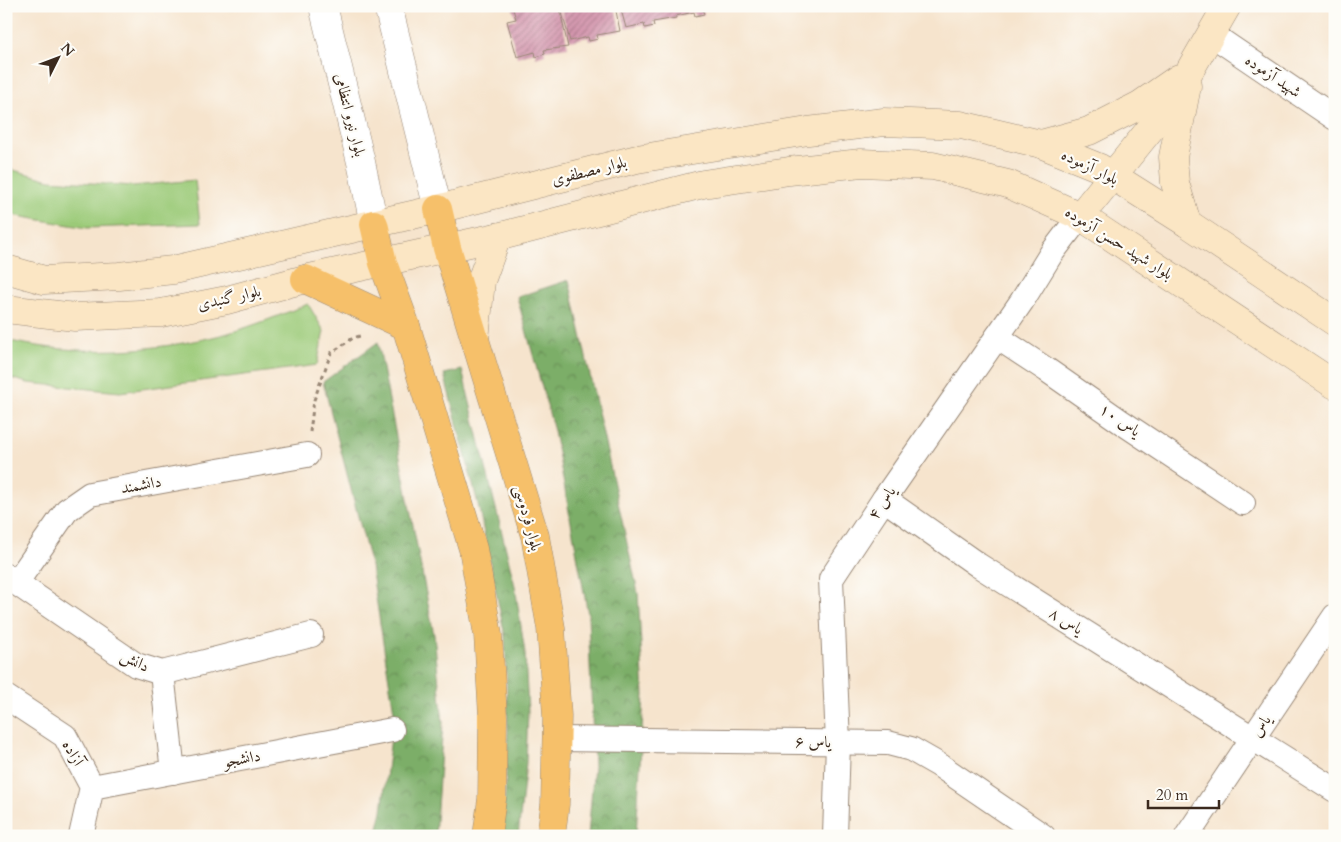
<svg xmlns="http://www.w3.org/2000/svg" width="1341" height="842" viewBox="0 0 1341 842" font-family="Cardo,Amiri,serif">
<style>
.green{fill:#9bca78;stroke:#6b7a4b}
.forest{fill:url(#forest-crowns);stroke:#5c6c43}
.building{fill:url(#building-hatch)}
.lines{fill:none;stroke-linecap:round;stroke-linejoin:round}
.minor-casing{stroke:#988776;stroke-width:26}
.tertiary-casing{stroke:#988776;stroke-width:29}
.secondary-casing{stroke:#988776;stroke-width:29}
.primary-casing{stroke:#988776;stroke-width:29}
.path{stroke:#988776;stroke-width:3;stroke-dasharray:4 4;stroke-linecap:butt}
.minor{stroke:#fff;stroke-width:24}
.tertiary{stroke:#fff;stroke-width:28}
.secondary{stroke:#fbe6c4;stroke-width:28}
.primary{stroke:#f6c06b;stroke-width:28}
.labels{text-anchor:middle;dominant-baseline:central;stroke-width:4.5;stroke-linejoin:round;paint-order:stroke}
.street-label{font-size:16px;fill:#3b2a1e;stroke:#fdfcf7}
</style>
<defs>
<pattern id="forest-crowns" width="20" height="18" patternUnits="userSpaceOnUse" patternTransform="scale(1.25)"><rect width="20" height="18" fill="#7cae68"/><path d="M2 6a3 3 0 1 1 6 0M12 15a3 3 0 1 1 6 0" fill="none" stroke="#678e55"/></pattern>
<pattern id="building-hatch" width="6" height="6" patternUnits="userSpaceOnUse" patternTransform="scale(1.25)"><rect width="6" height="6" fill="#d496ae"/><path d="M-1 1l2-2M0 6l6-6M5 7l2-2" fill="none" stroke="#ad7b8d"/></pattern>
</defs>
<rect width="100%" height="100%" fill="#fdfcf7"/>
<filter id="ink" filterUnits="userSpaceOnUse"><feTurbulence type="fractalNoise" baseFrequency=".02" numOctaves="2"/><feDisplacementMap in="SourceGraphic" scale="10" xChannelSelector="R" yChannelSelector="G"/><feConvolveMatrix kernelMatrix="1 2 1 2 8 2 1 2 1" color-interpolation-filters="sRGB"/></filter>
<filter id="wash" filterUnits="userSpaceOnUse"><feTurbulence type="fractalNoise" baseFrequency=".0096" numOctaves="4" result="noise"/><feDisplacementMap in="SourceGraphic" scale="20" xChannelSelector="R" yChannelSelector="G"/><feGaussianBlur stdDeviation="1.12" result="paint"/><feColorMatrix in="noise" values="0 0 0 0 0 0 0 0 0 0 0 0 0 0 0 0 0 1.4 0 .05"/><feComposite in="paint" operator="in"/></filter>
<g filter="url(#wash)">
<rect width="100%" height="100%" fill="#f6e4cd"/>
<g class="green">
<path d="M6,168L50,180L133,186L195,180L200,224L87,228L6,214Z"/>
<path d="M308,304L324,331L317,365L120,392L28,383L6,377V340C78,357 155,352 225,334C253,326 281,315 308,304Z"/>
</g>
<g class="forest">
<path d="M569,280L638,593L644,695L636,836H588L594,766L588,614L554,431L517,297Z"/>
<path d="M378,342L434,635L443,723L435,836H376L382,811L394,712L371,566L323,382Z"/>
<path d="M462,370L515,586L525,653L528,711L526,763L518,836H499L505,798L508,731L505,636L478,504L444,374Z"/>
</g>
<g id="blocks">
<g class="building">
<path d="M512,6H559L568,47L544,50L545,54L536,57L535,52L517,57L507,21L516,19Z"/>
<path d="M560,6H615L620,31L597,35L598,39L589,41L588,37L570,41Z"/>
<path d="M620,6H718V7L703,10L704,14L695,16L694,12L676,16V18L653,22L654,26L645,28L644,24L626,28Z"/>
</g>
</g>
</g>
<g filter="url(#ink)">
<use href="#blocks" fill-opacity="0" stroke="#988776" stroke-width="1"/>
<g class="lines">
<g class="minor-casing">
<g id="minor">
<path d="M1211,34L1335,118"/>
<path d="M997,337L1047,370L1120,421L1243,503"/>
<path d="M884,499L978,565L1335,790"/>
<path d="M6,576L136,665L162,673L311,635"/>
<path d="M16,583L67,510L90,494L307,455"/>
<path d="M162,673L173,772"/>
<path d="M6,697L65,736L92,787L81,836"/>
<path d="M556,739L888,743L911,749L939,765L1043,836"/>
<path d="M92,787L392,730"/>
<path d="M835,836L838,743L831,579L884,499L1022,301L1051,254L1080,216"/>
<path d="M1187,836L1335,616"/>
</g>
</g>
<g class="tertiary-casing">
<g id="tertiary">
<path d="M323,6L361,162L374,224"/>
<path d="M388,6L438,209"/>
</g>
</g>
<g class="secondary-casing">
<g id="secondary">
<path d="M1041,144L1089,131L1140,105L1179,78"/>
<path d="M1080,216L1160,117L1190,70L1227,6"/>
<path d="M1187,223L1175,183L1173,157L1187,86"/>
<path d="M6,269L44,280L119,276L173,270L438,209L637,159L808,131L884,122L961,125L1041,144L1100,168L1187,223L1335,322"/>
<path d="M6,309L75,317L161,313L227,300L305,279L497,237L703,184L789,171L861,163L933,166L1008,184L1080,216L1335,385"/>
<path d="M475,339L481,281L497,237"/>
</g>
</g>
<g class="primary-casing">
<g id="primary">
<path d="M438,209L447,248L535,536L551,628L557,716L555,804L551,836"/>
<path d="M374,224L383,263L406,326L473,549L488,635L493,717L492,799L487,836"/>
<path d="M305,279L406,326"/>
</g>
</g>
<path class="path" d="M310,432L314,400L331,353L353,338L363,335"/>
<use href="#minor" class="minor"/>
<use href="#tertiary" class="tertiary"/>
<use href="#secondary" class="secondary"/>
<use href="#primary" class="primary"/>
</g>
</g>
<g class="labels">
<g class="street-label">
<text transform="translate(1273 76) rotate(34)">شهید آزموده</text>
<text transform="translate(350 115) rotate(76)">بلوار نیرو انتظامی</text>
<text transform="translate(1090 167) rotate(26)">بلوار آزموده</text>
<text transform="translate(589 171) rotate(-14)">بلوار مصطفوی</text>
<text transform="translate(1119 243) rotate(32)">بلوار شهید حسن آزموده</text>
<text transform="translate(229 298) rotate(-13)">بلوار گنبدی</text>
<text transform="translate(1120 420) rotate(34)">یاس ۱۰</text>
<text transform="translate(141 485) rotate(-10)">دانشمند</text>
<text transform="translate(882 503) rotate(-56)">یاس ۴</text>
<text transform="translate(528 518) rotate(75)">بلوار فردوسی</text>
<text transform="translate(1066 621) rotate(32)">یاس ۸</text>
<text transform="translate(135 661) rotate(27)">دانش</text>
<text transform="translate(1261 726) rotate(-56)">یاس</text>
<text transform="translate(813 742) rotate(1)">یاس ۶</text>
<text transform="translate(73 753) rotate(60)">آزاده</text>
<text transform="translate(242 759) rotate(-11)">دانشجو</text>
</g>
</g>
<rect width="1341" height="842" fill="none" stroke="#fdfcf7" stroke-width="25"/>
<g transform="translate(58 58) rotate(48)" stroke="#fdfcf7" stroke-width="4" paint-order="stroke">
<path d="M0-4L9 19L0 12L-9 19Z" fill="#3b2a1e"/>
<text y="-8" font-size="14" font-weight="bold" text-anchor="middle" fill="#3b2a1e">N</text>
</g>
<path d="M1148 800v8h71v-8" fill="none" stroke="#3b2a1e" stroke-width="2.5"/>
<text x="1156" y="800" font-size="15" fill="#3b2a1e" stroke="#fdfcf7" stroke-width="4" paint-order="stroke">20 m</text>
</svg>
